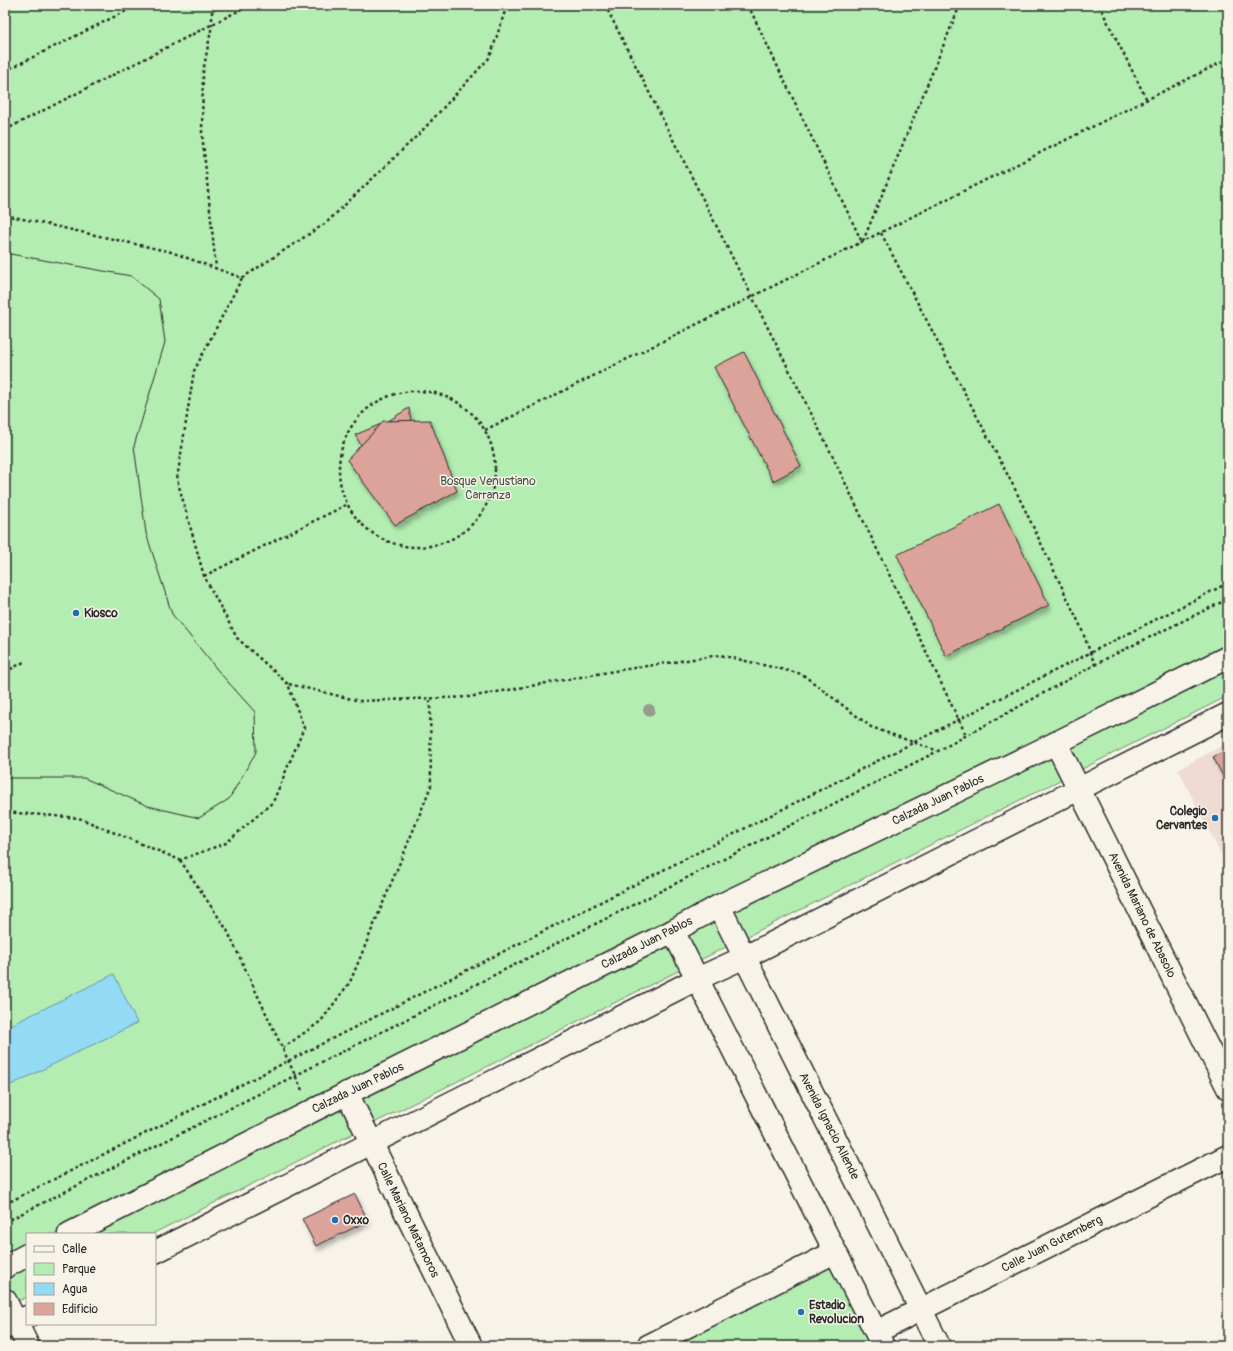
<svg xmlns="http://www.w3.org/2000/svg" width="1233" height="1351" viewBox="0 0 1233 1351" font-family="Pangolin,sans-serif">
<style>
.built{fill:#efdbd1}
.green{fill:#b3edb1;stroke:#6f8c6e}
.water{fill:#93daf5;stroke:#6994a4}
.building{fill:#dca39b;stroke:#2b2b2b;filter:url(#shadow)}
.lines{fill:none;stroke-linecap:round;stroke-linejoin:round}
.street-casing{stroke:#2b2b2b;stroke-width:25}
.secondary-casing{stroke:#2b2b2b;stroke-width:25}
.path{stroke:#2b2b2b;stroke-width:2.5;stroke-dasharray:3 3;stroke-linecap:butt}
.street{stroke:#f7f3e8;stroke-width:22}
.secondary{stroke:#f7f3e8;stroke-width:22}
.tram{stroke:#2b2b2b;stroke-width:1}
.tree{fill:#969a8f}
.poi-dot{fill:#1f6fb2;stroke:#f7f3e8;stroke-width:1.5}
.labels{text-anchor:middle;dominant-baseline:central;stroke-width:3;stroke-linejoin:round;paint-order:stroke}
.park-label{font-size:12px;fill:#465246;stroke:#f7f3e8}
.poi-label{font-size:12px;font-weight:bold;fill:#2b2b2b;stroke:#f7f3e8;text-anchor:start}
.street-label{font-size:12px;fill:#2b2b2b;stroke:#f7f3e8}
</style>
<defs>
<filter id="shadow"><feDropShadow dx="2.5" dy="4.5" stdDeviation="2" flood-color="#0004"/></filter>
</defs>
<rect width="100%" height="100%" fill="#f7f3e8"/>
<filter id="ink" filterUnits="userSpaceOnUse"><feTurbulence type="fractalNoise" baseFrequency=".025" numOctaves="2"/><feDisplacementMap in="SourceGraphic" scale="8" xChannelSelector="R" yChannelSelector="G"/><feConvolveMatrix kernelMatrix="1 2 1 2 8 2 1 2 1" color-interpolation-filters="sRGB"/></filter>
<g filter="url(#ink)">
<path class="built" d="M1228,743V868L1178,769Z"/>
<g class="green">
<path d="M5,5H1228V657L75,1234H27V1258L5,1269Z"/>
<path d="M1228,662V696L152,1234H82Z"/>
<path d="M832,1257L877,1346H654Z"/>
<path d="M27,1261V1297L5,1307V1272Z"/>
</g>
<path class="water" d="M114,974L137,1023L5,1088V1028Z"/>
<g class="building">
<path d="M744,352L801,466L773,481L714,367Z"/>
<path d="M409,408L411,421H388Z"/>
<path d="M430,420L457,491L395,525L347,460L383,421Z"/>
<path d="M381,424L361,445L355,435Z"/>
<path d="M999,504L1049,605L946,656L897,555Z"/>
<path d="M1228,749V786L1213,757Z"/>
<path d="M355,1194L368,1221L316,1246L302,1219Z"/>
</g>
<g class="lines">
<g class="street-casing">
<g id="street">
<path d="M1056,743L1228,1088"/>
<path d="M719,906L939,1346"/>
<path d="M673,931L883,1346"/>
<path d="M347,1093L471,1346"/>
<path d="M5,1300L28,1346"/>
<path d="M876,1332L1228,1156"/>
<path d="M648,1346L835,1252"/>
</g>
</g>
<g class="secondary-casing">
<g id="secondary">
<path d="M69,1234L312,1111L673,931L719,906L1056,743L1228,657"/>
<path d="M155,1252L697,979L745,957L1228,714"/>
<path d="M5,1267L27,1255"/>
<path d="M5,1328L27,1317"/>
</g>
</g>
<g class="path">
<path d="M212,5V25L203,72L202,133L216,268"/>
<path d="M605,5L830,451L966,735"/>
<path d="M748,5L862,242"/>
<path d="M1099,5L1147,100"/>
<path d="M5,71L138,5"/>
<path d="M5,130L250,5"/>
<path d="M5,215L171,252L242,278L194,371L177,479L204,576L237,638L288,684L304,728L273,802L226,843L180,860L79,818L5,812"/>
<path d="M881,233L1015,489L1080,625L1095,665"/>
<path d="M863,241L960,5"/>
<path d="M242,278L326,223L420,133L490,57L507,5"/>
<circle cx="417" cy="469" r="78"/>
<path d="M485,430L1228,59"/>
<path d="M204,576L346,505"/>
<path d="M5,672L24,662"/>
<path d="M289,684L360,701L469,697L614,671L720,655L802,674L871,727L938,751"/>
<path d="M180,860L227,930L302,1090"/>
<path d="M283,1048L321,1021L350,982L413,831L431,786L430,699"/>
<path d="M5,1204C413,999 820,789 1228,583"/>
<path d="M5,1222L938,751L1111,656L1228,599"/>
</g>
<use href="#street" class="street"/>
<use href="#secondary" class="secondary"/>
<path class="tram" d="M5,253L131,276L159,299L165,342L134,446L146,533L172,614L220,673L255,712L256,752L229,799L199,818L148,806L84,778H5"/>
</g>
<circle class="tree" cx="649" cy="710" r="6"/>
</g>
<g class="poi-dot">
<circle cx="76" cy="613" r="4"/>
<circle cx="1215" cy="818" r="4"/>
<circle cx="335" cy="1220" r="4"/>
<circle cx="801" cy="1312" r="4"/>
</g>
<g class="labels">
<g class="park-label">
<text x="488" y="481">Bosque Venustiano<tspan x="488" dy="14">Carranza</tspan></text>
</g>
<g class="poi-label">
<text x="84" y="613">Kiosco</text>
<text x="1207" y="811" text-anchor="end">Colegio<tspan x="1207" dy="14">Cervantes</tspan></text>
<text x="343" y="1220">Oxxo</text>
<text x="809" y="1305">Estadio<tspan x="809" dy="14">Revolucion</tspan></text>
</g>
<g class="street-label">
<text transform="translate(938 800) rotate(-26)">Calzada Juan Pablos</text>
<text transform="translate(1142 915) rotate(64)">Avenida Mariano de Abasolo</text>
<text transform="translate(647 943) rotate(-27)">Calzada Juan Pablos</text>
<text transform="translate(358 1088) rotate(-26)">Calzada Juan Pablos</text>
<text transform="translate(829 1126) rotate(63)">Avenida Ignacio Allende</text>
<text transform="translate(408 1220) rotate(64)">Calle Mariano Matamoros</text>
<text transform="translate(1052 1244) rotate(-27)">Calle Juan Gutemberg</text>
</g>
</g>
<rect width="1233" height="1351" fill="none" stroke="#f7f3e8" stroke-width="20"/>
<rect x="10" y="10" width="1213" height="1331" fill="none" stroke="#2b2b2b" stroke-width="1.5" filter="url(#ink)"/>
<rect x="26" y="1233" width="130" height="92" fill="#f7f3e8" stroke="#a5a39c"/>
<rect x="34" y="1246" width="20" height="6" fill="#f7f3e8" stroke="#a5a39c"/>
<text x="62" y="1253" font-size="12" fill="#2b2b2b">Calle</text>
<rect x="34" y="1263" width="20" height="12" fill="#b3edb1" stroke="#a5a39c"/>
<text x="62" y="1273" font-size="12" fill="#2b2b2b">Parque</text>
<rect x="34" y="1283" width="20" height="12" fill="#93daf5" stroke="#a5a39c"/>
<text x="62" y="1293" font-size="12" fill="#2b2b2b">Agua</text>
<rect x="34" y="1303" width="20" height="12" fill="#dca39b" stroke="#a5a39c"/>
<text x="62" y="1313" font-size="12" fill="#2b2b2b">Edificio</text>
</svg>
